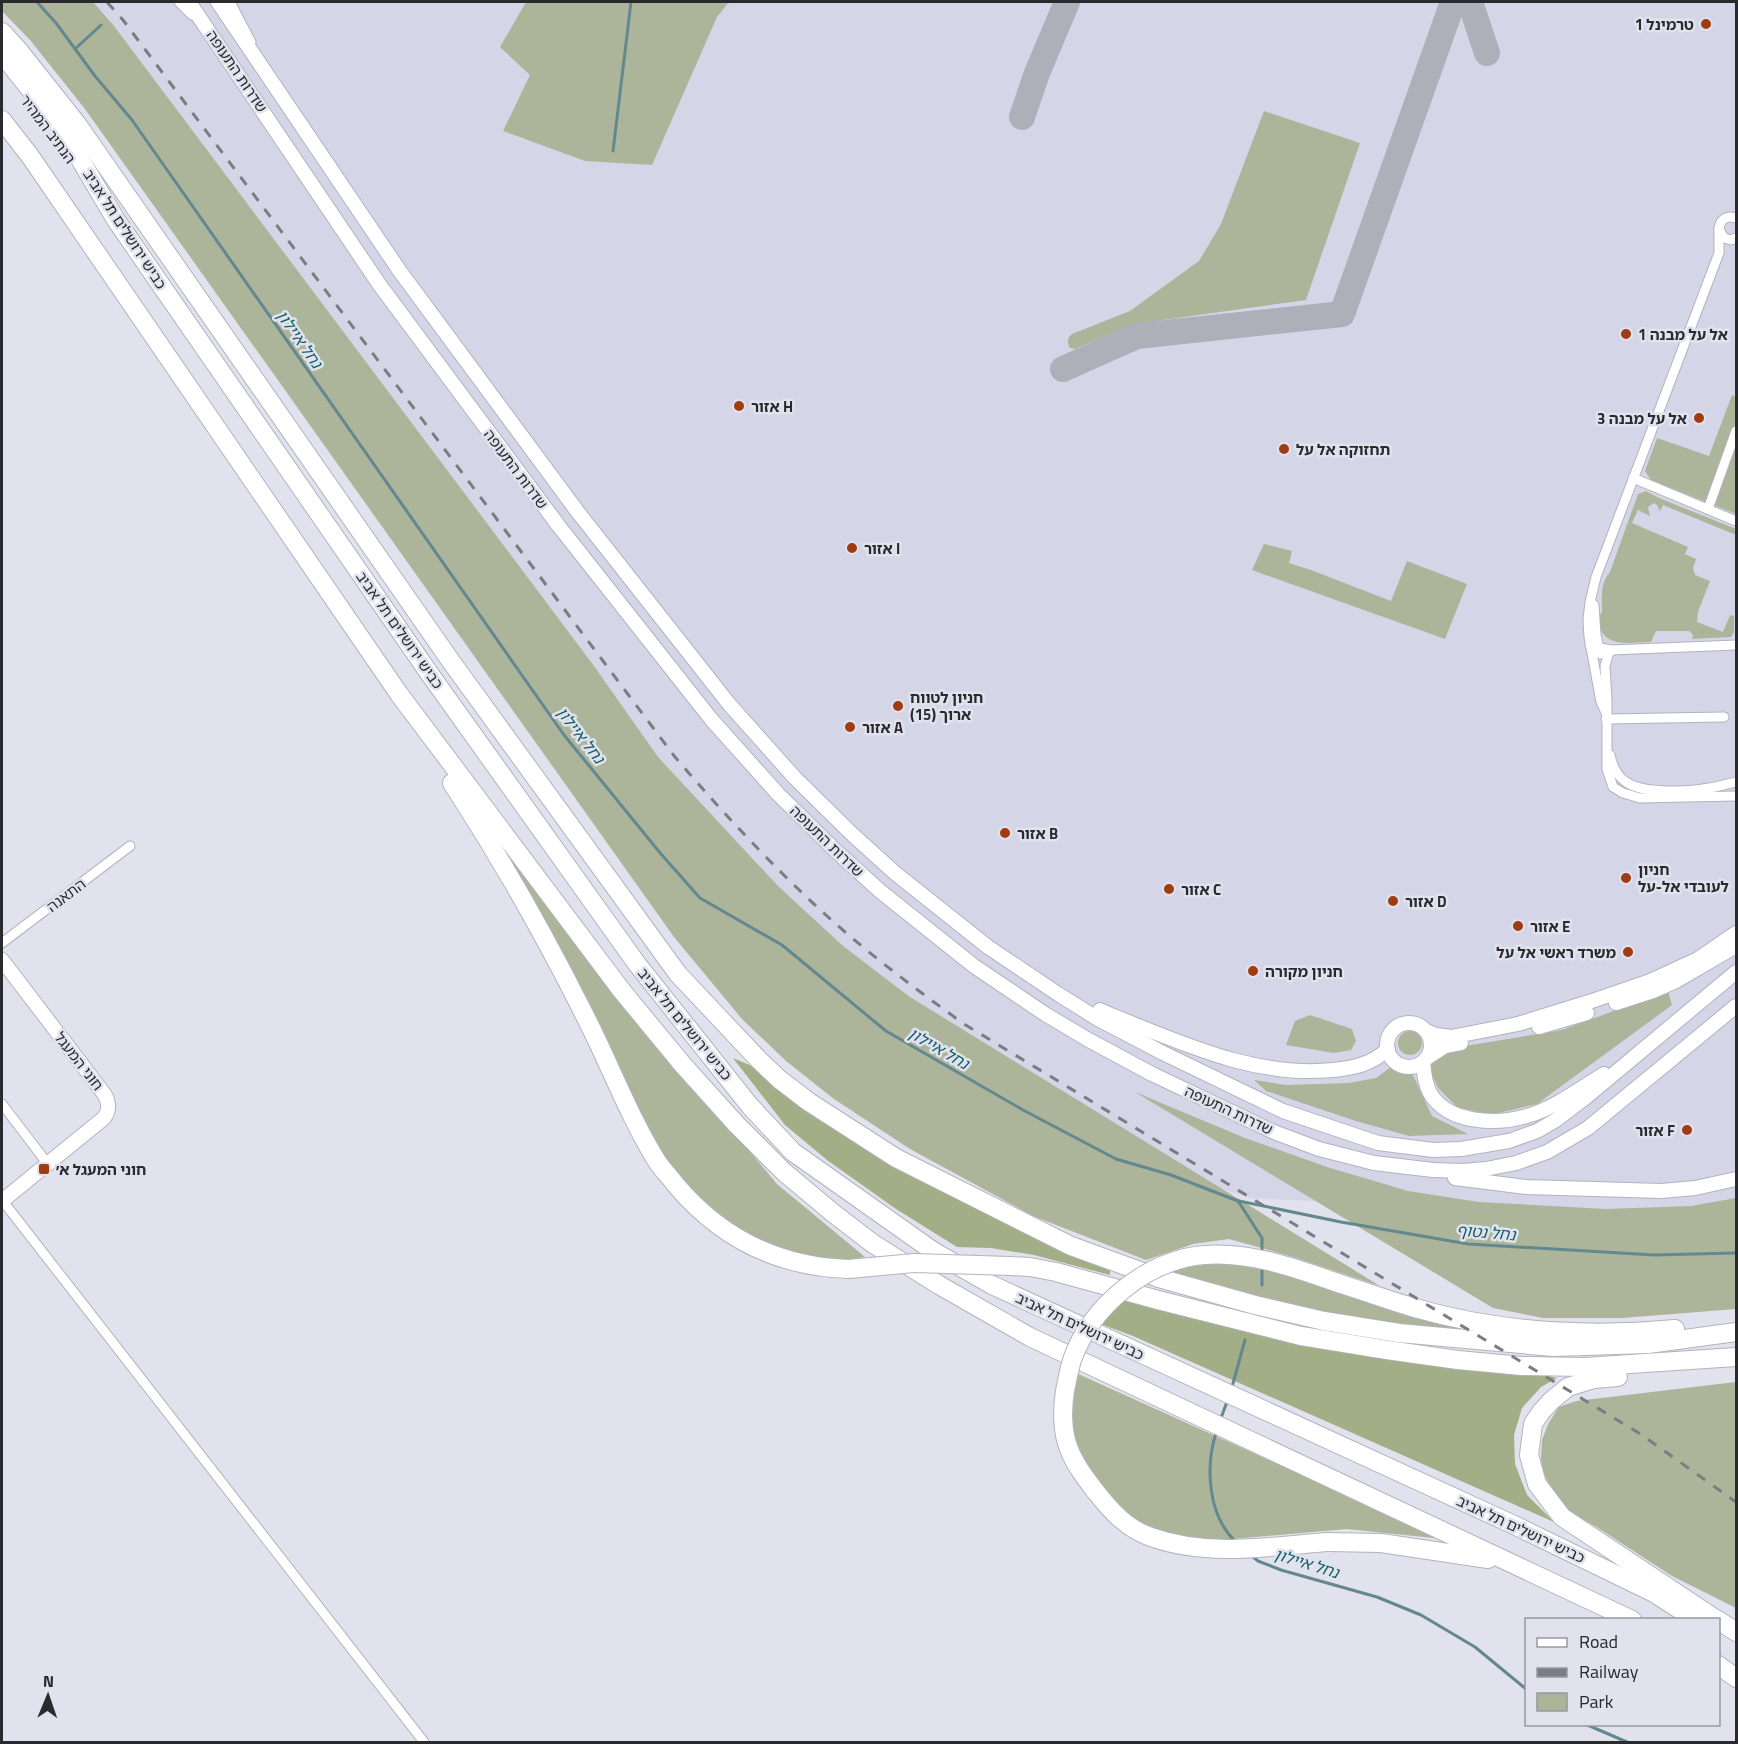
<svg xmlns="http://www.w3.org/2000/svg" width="1738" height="1744" viewBox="0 0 1738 1744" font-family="'Titillium Web','Noto Sans Hebrew',sans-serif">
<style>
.built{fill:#d4d6e8}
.green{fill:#acb59a}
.forest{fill:#a1ae86}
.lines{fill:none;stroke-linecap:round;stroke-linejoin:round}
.stream{stroke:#63888f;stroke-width:3}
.taxiway{stroke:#aeafb8;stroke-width:26}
.street-casing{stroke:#b2b3bd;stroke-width:11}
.secondary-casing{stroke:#b2b3bd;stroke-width:16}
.highway-casing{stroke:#b2b3bd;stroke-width:20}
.street{stroke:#fff;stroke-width:9}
.secondary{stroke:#fff;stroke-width:14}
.highway{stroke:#fff;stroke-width:18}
.rail{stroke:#7c7c83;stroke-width:3;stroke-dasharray:10 10;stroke-linecap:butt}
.highway-bridge-casing{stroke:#b2b3bd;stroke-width:20;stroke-linecap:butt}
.highway-bridge{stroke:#fff;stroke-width:18}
.poi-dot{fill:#a13b12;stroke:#e1e2ed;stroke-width:2}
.labels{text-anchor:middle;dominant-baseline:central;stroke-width:5;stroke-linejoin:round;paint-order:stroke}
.poi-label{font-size:15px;font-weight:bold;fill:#2a2a2e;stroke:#e1e2ed;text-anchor:start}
.street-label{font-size:15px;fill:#2a2a2e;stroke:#e1e2ed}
.water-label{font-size:16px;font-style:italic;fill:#125f67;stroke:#e1e2ed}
</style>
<rect width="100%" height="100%" fill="#e1e2ed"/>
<path class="built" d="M51,2H1736V1221L1249,1198L1114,1152L638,792Z"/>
<g class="green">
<path d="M2,2H93L114,26L594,666L658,757L778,886L843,946L910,997L1380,1286L1290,1256L1229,1239L1193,1244L1146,1260L1033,1216L910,1149L834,1099L786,1061L742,1019L674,937L85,109L30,40L2,11Z"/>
<path d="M526,2H729L717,17L652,165L585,161L503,131L530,75L500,47Z"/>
<path d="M1264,111L1360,143L1306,300L1134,324L1075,349L1070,348C1067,343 1067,338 1072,334L1130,311L1199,261L1221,224Z"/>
<path d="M1732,395L1736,397V514L1651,480L1645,471L1657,438L1709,456Z"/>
<path d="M1646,491L1659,498L1736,529V535L1663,505L1660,511L1657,505L1654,503L1648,507L1650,516L1638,510L1632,523L1688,547L1685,554L1696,559L1693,568L1695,575L1710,581L1698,612L1697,622L1723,632L1730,615L1734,616V632L1731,637L1692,639L1693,635L1689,631H1656L1651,642C1636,642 1608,648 1601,630C1599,627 1599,620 1599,616L1602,612C1602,597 1600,583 1610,572L1638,494Z"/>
<path d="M1264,544L1292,551L1289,563L1311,570L1391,601L1407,561L1467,584L1445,639L1252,570Z"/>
<path d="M472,802L658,1041L777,1184L865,1257L829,1263L783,1254L719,1219L664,1161Z"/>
<path d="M1668,991L1672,1005L1537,1104L1490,1115L1457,1107L1438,1088L1429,1068L1437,1056L1447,1049L1562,1030Z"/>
<path d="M1310,1015L1352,1029L1356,1041L1351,1050L1334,1053L1286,1045L1295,1021Z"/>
<circle cx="1410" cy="1043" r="12"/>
<path d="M1391,1067L1402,1073H1412L1432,1116L1468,1134L1409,1136L1356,1121L1266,1091L1254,1080L1286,1085L1349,1083L1376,1078Z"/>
<path d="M1135,1092L1245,1138L1327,1167L1408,1191L1479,1202L1606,1209L1691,1206L1736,1198V1309L1622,1318H1543L1493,1308Z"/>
<path d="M1219,1263L1266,1269L1462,1321L1488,1338L1391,1329L1162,1274L1187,1267Z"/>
<path d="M1076,1373L1444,1539L1347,1529L1209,1541L1186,1539L1139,1523L1122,1510L1080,1462L1072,1428L1071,1389Z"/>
<path d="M1736,1382V1608L1672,1576L1595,1526L1571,1513L1554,1497L1543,1471L1541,1459L1542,1440L1548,1424L1559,1407L1576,1401Z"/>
</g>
<g class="forest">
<path d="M733,1058L759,1069L806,1106L1110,1268V1275L1034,1255L991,1248L957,1247L896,1209L827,1160L785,1125Z"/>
<path d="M1131,1297L1536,1373L1557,1378L1541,1387L1522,1408L1514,1435L1515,1464L1527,1495L1554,1522L1133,1336L1101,1324L1117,1306Z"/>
</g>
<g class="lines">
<g class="stream">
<path d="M37,2L56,23L95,76L132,120L564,735L661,854L700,898L782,945L886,1031L1023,1110L1116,1159L1171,1175L1238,1201L1262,1238V1253"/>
<path d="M75,49L101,25"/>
<path d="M613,151L631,2"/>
<path d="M1239,1201L1341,1222L1468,1244L1654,1255L1736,1253"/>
<path d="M1262,1266V1285"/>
<path d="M1232,1387L1245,1340"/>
<path d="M1221,1418L1228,1399"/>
<path d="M1216,1433C1205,1468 1208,1516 1236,1542"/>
<path d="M1252,1556L1258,1561L1281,1570L1377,1597L1421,1615L1475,1647L1526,1689"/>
<path d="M1585,1724L1627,1742"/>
</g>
<g class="taxiway">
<path d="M1470,2L1487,53"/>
<path d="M1022,117L1037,73L1067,2"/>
<path d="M1063,369L1137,336L1342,314L1453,2"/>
</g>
<g class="street-casing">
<g id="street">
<path d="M179,2L192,15"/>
<path d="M230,2L251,42"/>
<path d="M1736,218C1727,215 1720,219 1719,229L1724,238L1731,240L1736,238"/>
<path d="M1633,478L1736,521"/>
<path d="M1708,509L1736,431"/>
<path d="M1594,605L1596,635L1600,654"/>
<path d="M1590,646L1611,650L1736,645"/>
<path d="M1611,650L1608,655L1605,666L1607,701V769L1613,787L1623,793L1640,798L1736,796"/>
<path d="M1606,713L1601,702L1589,637L1588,620L1590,602L1596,577L1719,253V229"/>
<path d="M1606,719L1724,717"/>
<path d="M1610,755C1612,765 1617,776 1626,782C1643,794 1689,792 1709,788C1718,787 1727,784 1736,782"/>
<path d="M2,943L130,846"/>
<path d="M2,1104L47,1163"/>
<path d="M2,1200L424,1742"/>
</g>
</g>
<g class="secondary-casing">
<g id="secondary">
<path d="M189,2L379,284L558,525L711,719L778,794L836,851L880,891L974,966L1045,1014L1087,1039L1152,1074L1274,1132L1319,1149L1374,1163L1433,1170L1463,1171L1486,1169L1516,1163L1547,1152L1588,1128L1736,1006"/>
<path d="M218,2L399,270L577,511L729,704L795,778L853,835L895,873L988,947L1058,994L1098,1019L1163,1053L1283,1111L1378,1143L1433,1150L1461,1149L1509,1141L1537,1131L1556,1120L1585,1098L1736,972"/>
<path d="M2,960L105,1095C109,1103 110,1110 104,1118L2,1201"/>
<path d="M1616,1003L1653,991L1676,981L1736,946"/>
<path d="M1100,1010L1111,1015C1182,1043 1255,1078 1333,1070C1354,1068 1372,1064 1388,1049"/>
<circle cx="1409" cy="1045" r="22"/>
<path d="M1539,1027L1587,1013"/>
<path d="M1426,1031L1436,1035L1451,1037L1518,1024L1589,1002L1650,981L1698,959L1736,933"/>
<path d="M1428,1057L1445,1046L1461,1043"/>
<path d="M1423,1062C1424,1073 1425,1084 1430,1093C1448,1124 1497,1125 1527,1116C1553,1109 1581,1088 1604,1074"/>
<path d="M1455,1178L1526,1187L1661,1191L1695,1188L1736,1179"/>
</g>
</g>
<g class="highway-casing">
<g id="highway">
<path d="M2,32L20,52L77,124L450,660L678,974L759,1060L779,1079L809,1102L896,1158L1071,1246L1159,1278L1255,1305L1324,1321L1399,1333L1553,1347L1648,1344L1736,1332"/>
<path d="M2,54L64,132L116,220L429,673L637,964L750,1106L793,1152L933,1251L992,1285L1514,1525L1654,1593L1696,1620"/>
<path d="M2,120L30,156L399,694L622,991L683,1065L737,1125L784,1172L833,1213L872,1243L939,1285L1030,1337L1632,1620"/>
<path d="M452,783C500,857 544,934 583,1012C609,1062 628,1115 658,1163C663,1170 670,1177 675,1184C721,1239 778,1267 849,1269"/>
<path d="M1010,1266L1030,1267L1056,1272L1158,1300L1301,1336L1387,1350L1458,1360L1522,1366L1585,1367L1736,1357"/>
<path d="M1341,1284C1366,1292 1391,1301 1415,1308C1499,1332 1589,1337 1675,1329"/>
<path d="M1618,1377L1594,1379L1568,1387L1551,1401L1541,1412L1533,1424L1529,1455L1537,1484L1562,1517L1717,1620"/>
<path d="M1326,1542L1381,1543L1488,1559"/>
<path d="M1718,1620L1736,1632"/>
<path d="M1718,1665L1736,1678"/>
</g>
</g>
<use href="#street" class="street"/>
<use href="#secondary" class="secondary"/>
<use href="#highway" class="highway"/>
<path class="rail" d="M107,2L123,20L675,757C723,813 773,867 827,916C870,955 917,990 964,1024L1642,1435L1736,1502"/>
<g class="highway-bridge-casing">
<g id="highway-bridge">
<path d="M849,1269L914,1263L1010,1266"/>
<path d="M1326,1542C1268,1547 1207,1557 1151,1537C1127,1529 1111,1511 1096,1492C1086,1479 1075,1465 1069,1449C1062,1432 1062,1409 1065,1391C1067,1381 1069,1370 1072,1360C1091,1306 1147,1260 1204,1255C1251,1251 1298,1269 1341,1284"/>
</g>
</g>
<use href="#highway-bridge" class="highway-bridge"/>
</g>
<g class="poi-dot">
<circle cx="1706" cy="24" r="6"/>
<circle cx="1626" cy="334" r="6"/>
<circle cx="739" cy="406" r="6"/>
<circle cx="1699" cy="418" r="6"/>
<circle cx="1284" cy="449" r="6"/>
<circle cx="852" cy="548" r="6"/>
<circle cx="898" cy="706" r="6"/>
<circle cx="850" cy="727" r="6"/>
<circle cx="1005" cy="833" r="6"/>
<circle cx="1626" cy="878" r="6"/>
<circle cx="1169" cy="889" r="6"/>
<circle cx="1393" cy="901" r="6"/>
<circle cx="1518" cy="926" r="6"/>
<circle cx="1628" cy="952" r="6"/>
<circle cx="1253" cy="971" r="6"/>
<circle cx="1687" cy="1130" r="6"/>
<rect x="38" y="1163" width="12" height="12" rx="3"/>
</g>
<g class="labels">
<g class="poi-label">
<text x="1694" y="24" text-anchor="end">טרמינל 1</text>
<text x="1638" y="334">אל על מבנה 1</text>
<text x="751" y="406">אזור H</text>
<text x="1687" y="418" text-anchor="end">אל על מבנה 3</text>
<text x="1296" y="449">תחזוקה אל על</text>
<text x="864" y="548">אזור I</text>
<text x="910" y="697">חניון לטווח<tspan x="910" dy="17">ארוך (15)</tspan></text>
<text x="862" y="727">אזור A</text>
<text x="1017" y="833">אזור B</text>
<text x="1638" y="869">חניון<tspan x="1638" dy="17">לעובדי אל-על</tspan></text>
<text x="1181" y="889">אזור C</text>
<text x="1405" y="901">אזור D</text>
<text x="1530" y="926">אזור E</text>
<text x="1616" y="952" text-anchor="end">משרד ראשי אל על</text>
<text x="1265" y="971">חניון מקורה</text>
<text x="1675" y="1130" text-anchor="end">אזור F</text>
<text x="56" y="1169">חוני המעגל א׳</text>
</g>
<g class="street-label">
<text transform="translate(237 71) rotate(56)">שדרות התעופה</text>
<text transform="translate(48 129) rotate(53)">הנתיב המהיר</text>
<text transform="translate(125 229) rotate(57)">כביש ירושלים תל אביב</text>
<text transform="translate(516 469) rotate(53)">שדרות התעופה</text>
<text transform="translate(400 630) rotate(55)">כביש ירושלים תל אביב</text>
<text transform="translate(827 841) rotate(44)">שדרות התעופה</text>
<text transform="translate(66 895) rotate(-37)">התאנה</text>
<text transform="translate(685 1024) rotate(51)">כביש ירושלים תל אביב</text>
<text transform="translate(79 1061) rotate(52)">חוני המעגל</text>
<text transform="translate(1229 1110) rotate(25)">שדרות התעופה</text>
<text transform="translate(1080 1326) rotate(25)">כביש ירושלים תל אביב</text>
<text transform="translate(1521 1529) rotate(25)">כביש ירושלים תל אביב</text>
</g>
<g class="water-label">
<text transform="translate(300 339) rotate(55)">נחל איילון</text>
<text transform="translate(581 735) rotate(52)">נחל איילון</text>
<text transform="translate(939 1048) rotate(30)">נחל איילון</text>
<text transform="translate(1486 1232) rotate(5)">נחל נטוף</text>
<text transform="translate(1307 1563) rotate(17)">נחל איילון</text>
</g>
</g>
<rect width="1738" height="1744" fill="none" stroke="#2a2a2e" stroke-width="6"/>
<rect x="1525" y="1618" width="195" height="108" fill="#e1e2ed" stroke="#9898a1" stroke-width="1.5"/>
<rect x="1537" y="1638" width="30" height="9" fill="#ffffff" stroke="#9898a1" stroke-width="1.5"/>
<text x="1579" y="1648" font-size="18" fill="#2a2a2e">Road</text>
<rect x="1537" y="1668" width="30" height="9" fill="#7c7c83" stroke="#9898a1" stroke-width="1.5"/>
<text x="1579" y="1678" font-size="18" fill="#2a2a2e">Railway</text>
<rect x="1537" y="1693" width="30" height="18" fill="#acb59a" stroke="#9898a1" stroke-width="1.5"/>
<text x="1579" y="1708" font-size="18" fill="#2a2a2e">Park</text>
<g transform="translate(48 1696) rotate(2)" stroke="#e1e2ed" stroke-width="4.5" paint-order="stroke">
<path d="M0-4.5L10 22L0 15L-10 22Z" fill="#2a2a2e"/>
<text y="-9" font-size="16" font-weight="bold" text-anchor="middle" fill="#2a2a2e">N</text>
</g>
</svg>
